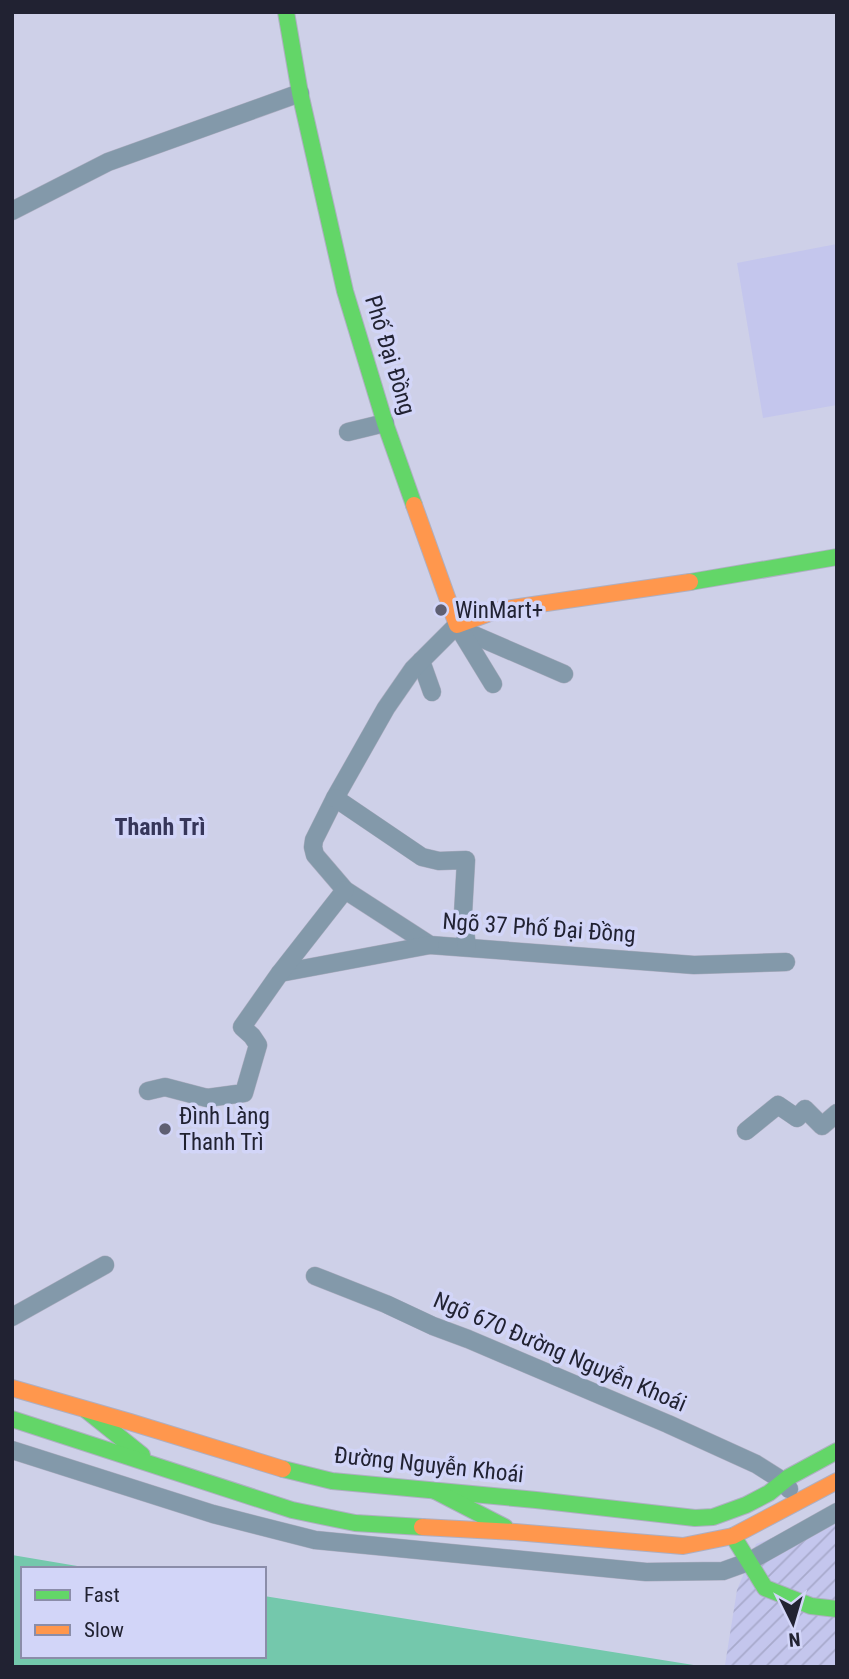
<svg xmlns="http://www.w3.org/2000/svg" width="849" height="1679" viewBox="0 0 849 1679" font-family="'Roboto Condensed',sans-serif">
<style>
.built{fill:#c4c6ed}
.industrial{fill:url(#industrial-furrows)}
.water{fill:#74c8ac}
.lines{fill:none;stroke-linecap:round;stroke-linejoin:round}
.street-casing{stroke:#aeafc2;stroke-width:19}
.fast-casing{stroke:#aeafc2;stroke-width:18}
.slow-casing{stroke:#aeafc2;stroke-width:18}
.street{stroke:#8399aa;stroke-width:18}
.fast{stroke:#63d668;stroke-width:16}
.slow{stroke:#ff974d;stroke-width:16}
.poi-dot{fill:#5e5f72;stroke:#d2d5f8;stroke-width:2.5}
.labels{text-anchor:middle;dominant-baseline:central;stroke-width:7;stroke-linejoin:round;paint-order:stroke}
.street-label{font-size:23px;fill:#212232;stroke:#d2d5f8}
.poi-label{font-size:23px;fill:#212232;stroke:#d2d5f8;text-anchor:start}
.neighbourhood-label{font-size:24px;font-weight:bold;fill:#36365a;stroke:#d2d5f8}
</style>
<defs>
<pattern id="industrial-furrows" width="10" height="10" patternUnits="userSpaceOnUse" patternTransform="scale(1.75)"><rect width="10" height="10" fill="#c4c6ed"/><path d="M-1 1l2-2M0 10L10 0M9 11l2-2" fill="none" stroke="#a8aacc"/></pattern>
</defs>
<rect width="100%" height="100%" fill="#ced0e8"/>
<path class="built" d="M837,244V405L763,418L737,263Z"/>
<path class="industrial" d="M837,1514V1667H735L725,1665L737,1590L756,1544Z"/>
<path class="water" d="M12,1555L95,1569H23V1656H264V1596L706,1667H12Z"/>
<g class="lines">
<g class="street-casing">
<g id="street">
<path d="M12,211L108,162L300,93"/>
<path d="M348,432L385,423"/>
<path d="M460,629L564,674"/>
<path d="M421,661L432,692"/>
<path d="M493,684L457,625L413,669L386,708L335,798L314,840L313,847L315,855L345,890L430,945L694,965L786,962"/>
<path d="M335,798L422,857L439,861L466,860L463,914L467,947"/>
<path d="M280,973L430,945"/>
<path d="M148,1091L165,1087L207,1098L244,1093L258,1045L252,1036L242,1027L280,973L345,890"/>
<path d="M746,1131L778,1105L797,1118L805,1109L822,1126L837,1113"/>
<path d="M315,1276L386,1304L433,1326L468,1339L668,1424L756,1464L783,1481L789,1489"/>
<path d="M12,1317L105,1265"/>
<path d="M12,1450L213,1514L315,1540L646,1572L723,1571L748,1562L837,1512"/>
</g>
</g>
<g class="fast-casing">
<g id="fast">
<path d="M286,12L300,93L345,291L385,423L414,505"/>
<path d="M690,582L837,557"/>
<path d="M86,1410L142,1455"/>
<path d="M12,1419L292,1510L355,1523L422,1527"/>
<path d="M283,1469L332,1481L536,1500L695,1518L713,1517L746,1505L769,1493L789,1477L837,1451"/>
<path d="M435,1491L505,1527"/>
<path d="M733,1536L765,1588L811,1606L837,1609"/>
</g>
</g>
<g class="slow-casing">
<g id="slow">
<path d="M414,505L457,625L498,610L690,582"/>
<path d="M12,1388L130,1422L283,1469"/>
<path d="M422,1527L515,1532L683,1546L733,1536L837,1481"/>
</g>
</g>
<use href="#street" class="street"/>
<use href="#fast" class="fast"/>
<use href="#slow" class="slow"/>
</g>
<g class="poi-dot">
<circle cx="441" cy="610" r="7"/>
<circle cx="165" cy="1129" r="7"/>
</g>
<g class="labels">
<g class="street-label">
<text transform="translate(390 355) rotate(73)">Phố Đại Đồng</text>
<text transform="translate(539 928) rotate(4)">Ngõ 37 Phố Đại Đồng</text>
<text transform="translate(560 1352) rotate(23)">Ngõ 670 Đường Nguyễn Khoái</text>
<text transform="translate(429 1465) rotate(6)">Đường Nguyễn Khoái</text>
</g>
<g class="poi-label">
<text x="455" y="610">WinMart+</text>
<text x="179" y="1116">Đình Làng<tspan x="179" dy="26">Thanh Trì</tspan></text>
</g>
<g class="neighbourhood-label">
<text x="160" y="827">Thanh Trì</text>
</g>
</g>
<rect width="849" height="1679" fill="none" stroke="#212232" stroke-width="28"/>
<rect x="21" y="1567" width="245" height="91" fill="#d2d5f8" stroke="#8b8da9" stroke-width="2"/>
<rect x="35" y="1590" width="35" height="10" fill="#63d668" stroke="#8b8da9" stroke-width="2"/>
<text x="84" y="1602" font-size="21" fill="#212232">Fast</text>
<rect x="35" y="1625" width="35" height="10" fill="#ff974d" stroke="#8b8da9" stroke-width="2"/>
<text x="84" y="1637" font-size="21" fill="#212232">Slow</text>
<g transform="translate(793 1623) rotate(175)" stroke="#d2d5f8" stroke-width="5" paint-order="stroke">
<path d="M0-5L12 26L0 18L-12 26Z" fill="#212232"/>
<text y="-10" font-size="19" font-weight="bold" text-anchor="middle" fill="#212232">N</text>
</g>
</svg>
